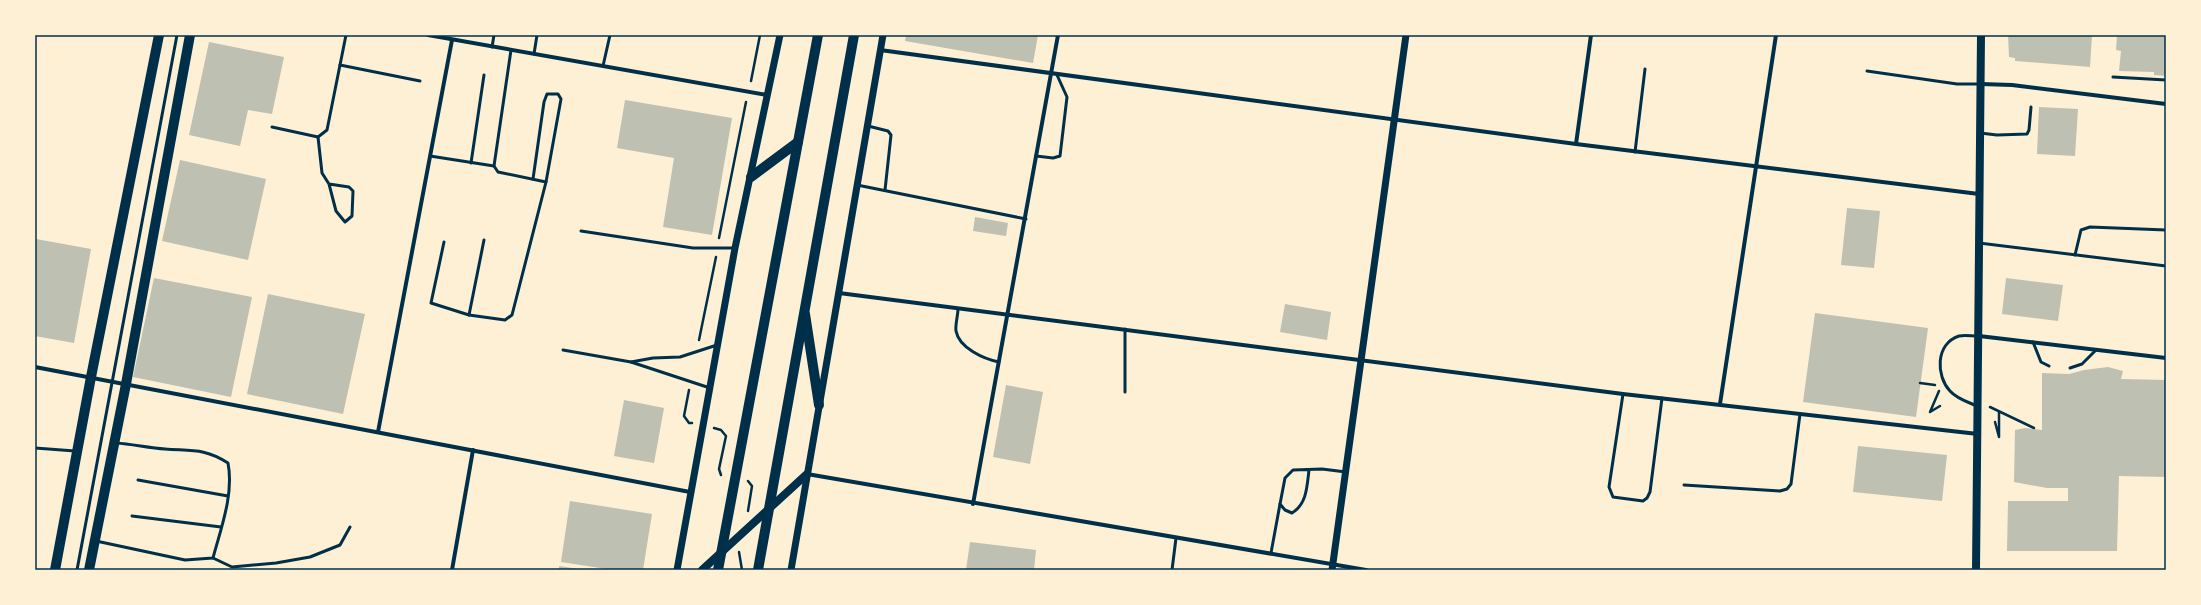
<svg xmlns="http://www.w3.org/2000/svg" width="2201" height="605" viewBox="0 0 2201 605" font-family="'Source Sans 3',sans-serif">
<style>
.building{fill:#bec0b2}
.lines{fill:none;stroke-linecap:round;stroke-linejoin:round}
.path{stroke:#003049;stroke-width:2.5}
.service{stroke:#003049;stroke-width:3}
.minor{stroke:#003049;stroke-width:4}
.tertiary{stroke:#003049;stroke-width:7}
.secondary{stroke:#003049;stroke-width:8}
.primary{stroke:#003049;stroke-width:10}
.neatline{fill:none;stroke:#003049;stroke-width:1.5}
</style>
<rect width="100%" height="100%" fill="#fdf0d5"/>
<g class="building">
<path d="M906,35H1038L1033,63L905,41Z"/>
<path d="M2008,35H2092L2090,67L2015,61V58L2009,57Z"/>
<path d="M2117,35H2166V76L2154,75V72L2119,71L2121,51L2116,50Z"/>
<path d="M209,42L284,57L272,114L248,110L240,146L189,135Z"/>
<path d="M625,100L732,118L712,235L663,227L674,158L617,148Z"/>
<path d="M2039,107L2078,109L2075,156L2037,154Z"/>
<path d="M180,160L266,179L248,260L162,241Z"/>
<path d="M1847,208L1880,211L1874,268L1841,265Z"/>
<path d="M975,217L1008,223L1006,236L973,231Z"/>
<path d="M36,239L91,249L74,343L35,336Z"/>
<path d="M154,278L252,297L231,397L133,377Z"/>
<path d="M2006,278L2063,285L2058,321L2002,314Z"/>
<path d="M268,294L365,314L343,414L247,394Z"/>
<path d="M1285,304L1331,312L1327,340L1280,332Z"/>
<path d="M1815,313L1928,328L1916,417L1803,402Z"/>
<path d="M2108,367L2123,371L2121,379L2166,380V477L2119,476L2117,551H2007L2008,501H2068V488H2047L2014,482L2015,430L2025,428L2042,430V373L2069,374L2084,370Z"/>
<path d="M1006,385L1043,392L1030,464L993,457Z"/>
<path d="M624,400L664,408L654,463L614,456Z"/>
<path d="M1858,446L1947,455L1942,501L1853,492Z"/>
<path d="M570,501L652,514L643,570H613L561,562Z"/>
<path d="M970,542L1036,550L1034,570H966Z"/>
<path d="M559,566L579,569V570H559Z"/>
</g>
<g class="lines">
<g class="path">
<path d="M751,81L760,35"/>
<path d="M719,238L746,102"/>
<path d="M699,340L716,257"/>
<path d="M1920,383L1935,385"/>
<path d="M689,390L684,416L689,423H692"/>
<path d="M1939,391L1930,412L1940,406"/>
<path d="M1990,407L2034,428"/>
<path d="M1995,422L1999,437V412"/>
<path d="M714,428L721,430L726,436L719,469L721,475"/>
<path d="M748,511L752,486L748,481"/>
<path d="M739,552L742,570"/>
</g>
<g class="service">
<path d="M492,47L494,35"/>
<path d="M534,54L537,35"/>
<path d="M340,65L420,81"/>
<path d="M603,66L610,35"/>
<path d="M1867,71L1957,84H1980"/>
<path d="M2113,77L2166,80"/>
<path d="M868,126L888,131L891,135L885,190"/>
<path d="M272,127L318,137L327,130L346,35"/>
<path d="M1980,133L1997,135L2027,134L2029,130L2031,107"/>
<path d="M318,137L322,173L329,184L336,211L345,222L352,216L353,191L349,187L329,184"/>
<path d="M1635,152L1645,69"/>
<path d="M430,156L494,166"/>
<path d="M1036,156L1053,158L1060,156L1067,97L1057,75"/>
<path d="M471,163L484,75"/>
<path d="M533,179L544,102L547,94H558L561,99L546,182"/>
<path d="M857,185L1026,219"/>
<path d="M581,231L693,248H735"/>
<path d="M444,242L431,303L469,315L505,320L512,315L546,182L498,172L494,166L511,50"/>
<path d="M1979,243L2166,266"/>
<path d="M2075,255L2081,230L2090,227L2166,230"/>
<path d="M958,309C958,315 955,325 956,331C959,348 984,359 999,362"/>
<path d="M469,315L484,240"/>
<path d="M1125,329V392"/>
<path d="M2033,342L2041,362L2049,366"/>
<path d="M563,350L631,362L710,388"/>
<path d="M631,362L653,358L680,357L717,345"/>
<path d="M2070,368L2082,364L2096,350"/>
<path d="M1623,394L1609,487L1613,497L1643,501L1647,498L1650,492L1662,398"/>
<path d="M1977,406C1968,402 1957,399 1950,391C1936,376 1935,344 1959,336C1964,335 1972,336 1977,336"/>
<path d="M35,448L75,451"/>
<path d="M1309,470C1307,486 1307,504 1292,513L1285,510L1280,504L1285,478L1293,470L1322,469L1346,472"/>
<path d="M138,480L228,496"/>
<path d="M1684,485L1780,491L1787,489L1791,484L1800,414"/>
<path d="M132,516L221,527"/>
<path d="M96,541L185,560L213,558C221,528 234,494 228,463C205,448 191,451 165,449C149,448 132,444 116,443"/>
<path d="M1271,553L1280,504"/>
<path d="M213,558L232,567L276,563L310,557L340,545L350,527"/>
<path d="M77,570L177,35"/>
<path d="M1172,570L1176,538"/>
</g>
<g class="minor">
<path d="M428,35L767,95"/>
<path d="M880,50L1576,144L1979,194"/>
<path d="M1981,84L2012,85L2166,104"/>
<path d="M1576,144L1591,35"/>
<path d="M839,293L1623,394L1978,434"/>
<path d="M1979,336L2166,358"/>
<path d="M35,367L690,492"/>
<path d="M1720,404L1776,35"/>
<path d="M378,432L452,40"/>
<path d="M807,474L1366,570"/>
<path d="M973,504L1058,35"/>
<path d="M452,570L473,450"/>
</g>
<g class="tertiary">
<path d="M677,570L735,248L780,35"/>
<path d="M791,570L883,35"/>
<path d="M1332,570L1406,35"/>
</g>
<g class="secondary">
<path d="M702,570L807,474"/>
<path d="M1976,570L1981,35"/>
</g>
<g class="primary">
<path d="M751,177L798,142"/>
<path d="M805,314L819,405"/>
<path d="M55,570L91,377L159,35"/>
<path d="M89,570L126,384L190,35"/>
<path d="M718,570L818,35"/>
<path d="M758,570L854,35"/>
</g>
</g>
<rect width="2201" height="605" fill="none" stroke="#fdf0d5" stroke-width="72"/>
<rect x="36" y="36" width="2129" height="533" class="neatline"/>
</svg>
